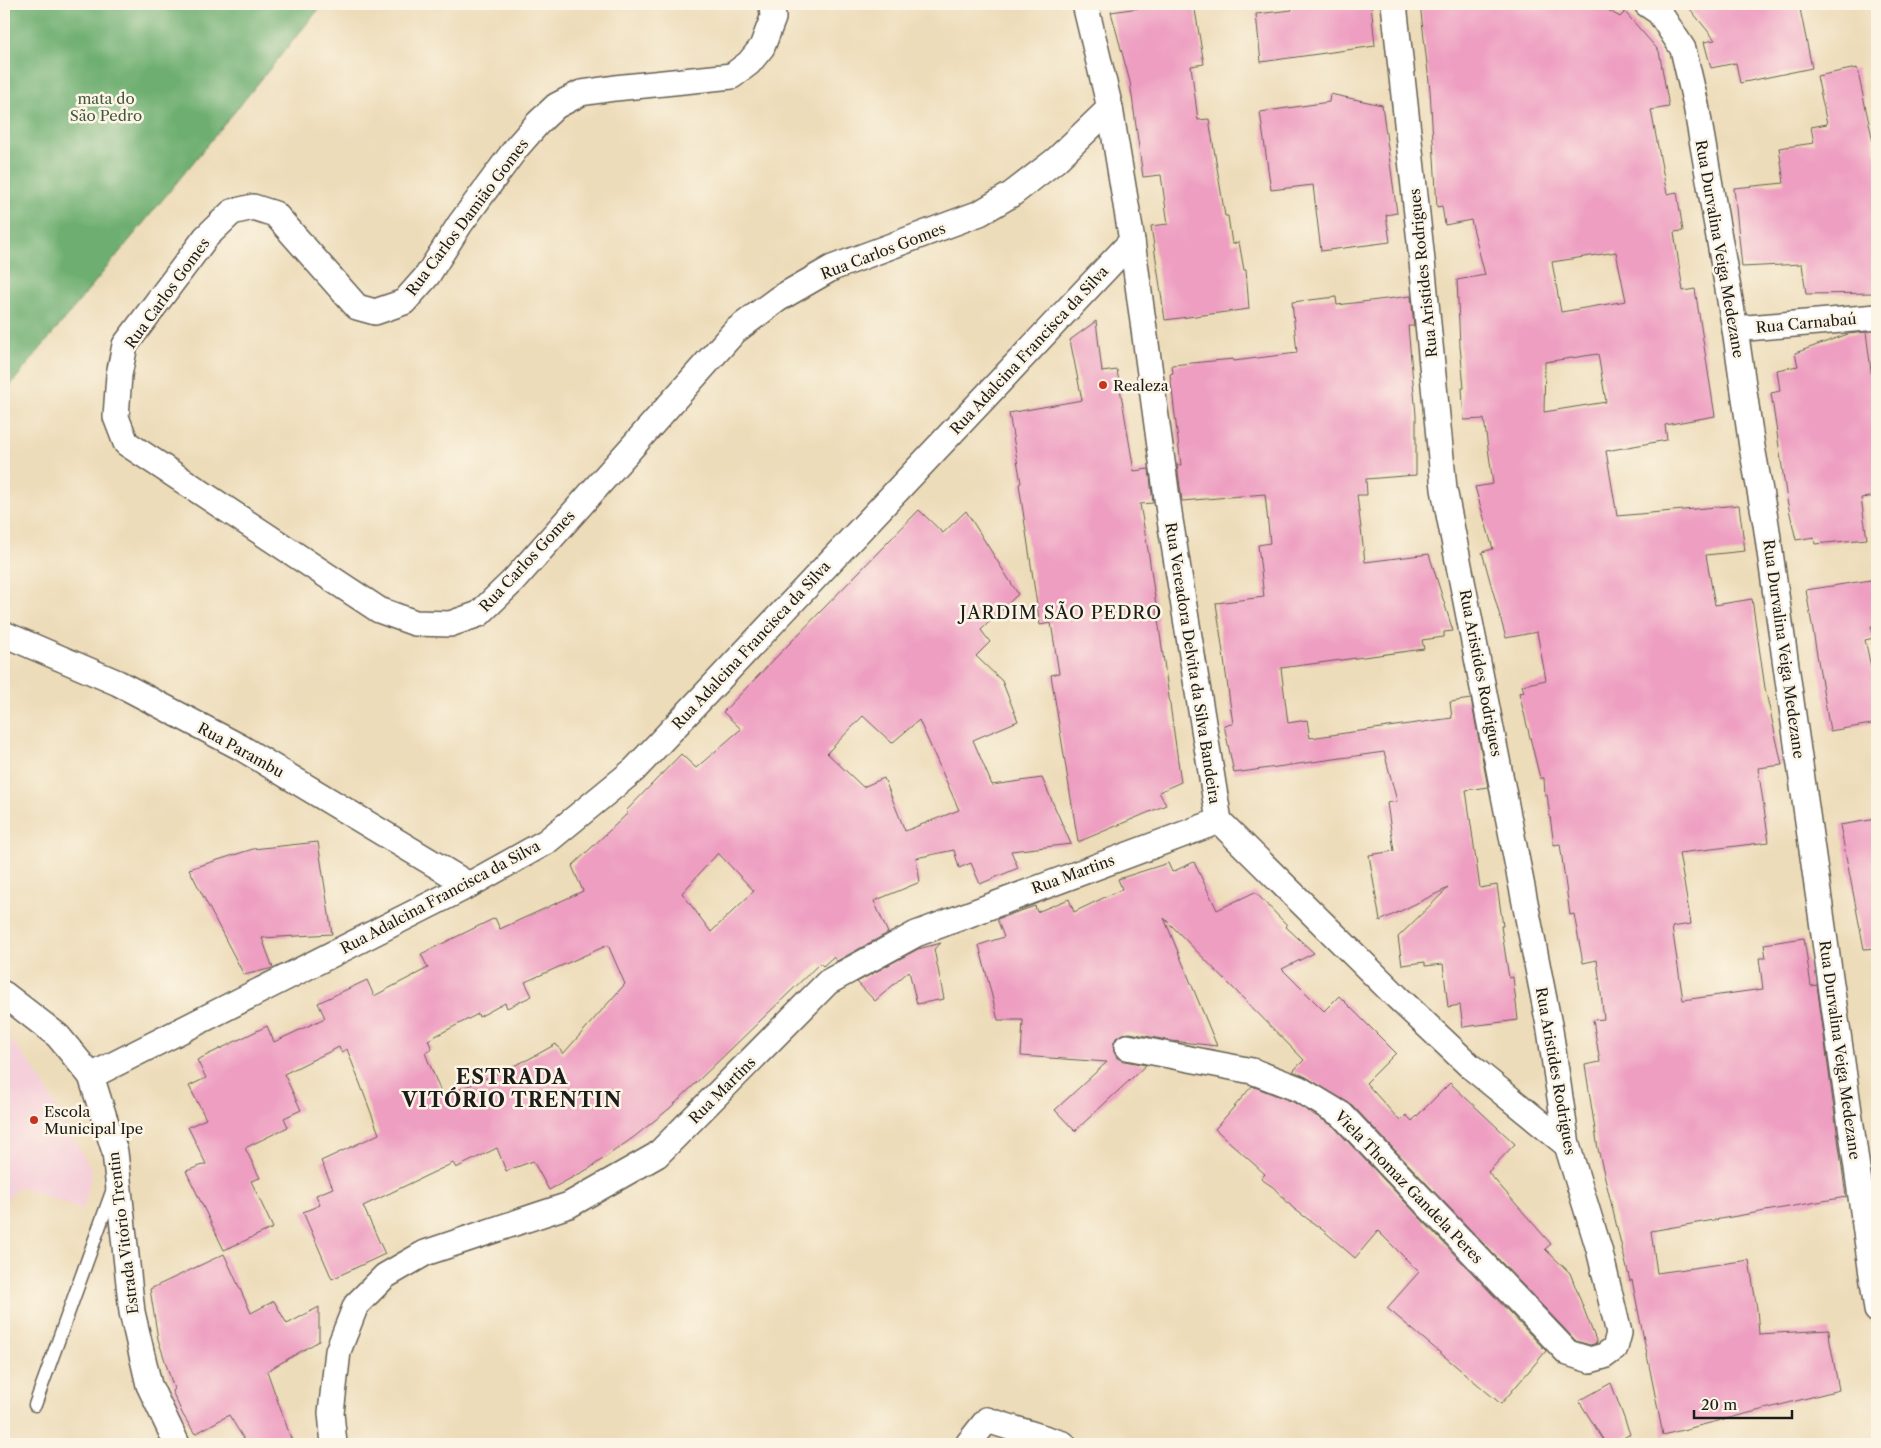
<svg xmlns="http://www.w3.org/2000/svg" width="1881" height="1448" viewBox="0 0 1881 1448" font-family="'Libre Caslon Text',serif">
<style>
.built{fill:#f5cfda}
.forest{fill:#6eaf71;stroke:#456646}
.building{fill:#ee9ec1;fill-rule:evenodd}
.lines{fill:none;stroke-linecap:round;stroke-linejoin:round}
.lane-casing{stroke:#655f53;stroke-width:15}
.street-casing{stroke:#655f53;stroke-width:28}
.lane{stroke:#fff;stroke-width:12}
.street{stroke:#fff;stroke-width:25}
.poi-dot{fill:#c8321e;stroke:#fcf5e5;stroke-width:2}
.labels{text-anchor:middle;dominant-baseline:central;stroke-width:5;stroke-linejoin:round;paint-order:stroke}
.park-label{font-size:15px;fill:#425940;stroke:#fcf5e5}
.street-label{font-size:15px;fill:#1c1c1c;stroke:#fcf5e5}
.poi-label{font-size:15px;fill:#1c1c1c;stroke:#fcf5e5;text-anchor:start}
.quarter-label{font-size:18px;letter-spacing:1px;fill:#1c1c1c;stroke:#fcf5e5}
.district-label{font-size:20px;font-weight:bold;letter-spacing:1px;fill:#1c1c1c;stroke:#fcf5e5}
</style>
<rect width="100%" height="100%" fill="#fcf5e5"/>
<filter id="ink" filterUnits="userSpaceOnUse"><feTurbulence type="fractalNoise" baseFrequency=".02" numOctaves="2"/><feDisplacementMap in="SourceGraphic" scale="10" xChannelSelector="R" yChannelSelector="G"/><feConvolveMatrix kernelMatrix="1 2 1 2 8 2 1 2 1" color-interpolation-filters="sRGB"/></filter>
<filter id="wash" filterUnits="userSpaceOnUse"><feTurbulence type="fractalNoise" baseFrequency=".0096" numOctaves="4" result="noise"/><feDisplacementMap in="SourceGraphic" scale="20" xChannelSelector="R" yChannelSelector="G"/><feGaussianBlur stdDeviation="1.12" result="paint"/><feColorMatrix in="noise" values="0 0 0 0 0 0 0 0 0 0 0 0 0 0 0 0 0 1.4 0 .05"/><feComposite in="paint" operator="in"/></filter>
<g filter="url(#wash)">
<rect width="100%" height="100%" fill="#eddcb9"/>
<path class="built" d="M5,1033L35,1069L92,1171L83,1210L18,1186L4,1205V1037Z"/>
<path class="forest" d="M4,4H323L4,393Z"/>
<g id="blocks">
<g class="building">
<path d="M1166,4H1194L1204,64L1191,66L1198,120L1209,119L1225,216H1228L1232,244L1239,242L1244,270H1246L1249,309L1165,320L1151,226L1168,224L1161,175L1143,177L1130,82L1111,12Z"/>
<path d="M1291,4H1371L1375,46L1261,62L1256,14L1292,10Z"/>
<path d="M1420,4H1598L1620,17L1625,12L1659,51L1669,107L1651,110L1667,194L1677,192L1683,231L1674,232L1683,291L1695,289L1715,416L1665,425L1667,440L1606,451L1617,516L1739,505L1745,551L1706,555L1715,605L1752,599L1765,688L1782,765L1758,768L1769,842L1679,853L1691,924L1672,927L1683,1000L1763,989L1759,958H1766L1764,944L1804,938L1811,986L1817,985L1846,1197L1651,1231L1657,1273L1749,1260L1757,1309L1759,1334L1829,1330L1830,1342L1839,1390L1663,1435L1632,1280L1630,1281L1598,1149L1585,1065L1600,1062L1593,1020L1604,1019L1597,960L1583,963L1574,914L1570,915L1560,844L1554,845L1547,795H1545L1544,778H1540L1519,693L1524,692L1522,685L1546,680L1537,632L1506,638L1482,552L1493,549L1475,487L1493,484L1484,419L1464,420L1462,388H1464L1460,346L1457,280L1485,275L1471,220L1445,225L1442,206L1437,207L1430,90ZM1616,252L1626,301L1561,312L1552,262ZM1598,354L1606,402L1544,412L1545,362Z"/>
<path d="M1686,4H1799L1812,68L1740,83L1736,63L1711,68L1704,42L1715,40Z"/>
<path d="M1857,68L1877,160V293L1806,294L1802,264L1742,267L1734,188L1784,183L1779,148L1814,143L1811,127L1827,124L1817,76Z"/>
<path d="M1330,94L1382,105L1397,213L1386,215L1390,242L1321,251L1313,185L1271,190L1260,112L1329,102Z"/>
<path d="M1411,296L1414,326H1408L1416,415V475L1366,479L1367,495H1357L1365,562L1429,554L1453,631L1444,632V637L1422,640L1424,649L1281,668L1288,723L1307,720L1310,738L1452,718L1450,702L1471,699L1488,787L1466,790L1480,888L1497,885L1503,926H1501L1509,978L1513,977L1518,1020L1463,1027L1460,1005L1448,1007L1443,964L1425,966V962L1402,965L1398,937L1448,888L1380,921L1369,855L1394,851L1387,803L1397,801L1384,752L1234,773L1224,725L1233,724L1216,603L1264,597L1258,545L1270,543L1265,494L1182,501L1177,465H1181L1170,374L1173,373L1172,365L1233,359L1234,361L1297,353L1292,302L1336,297L1337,305Z"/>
<path d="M1096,321L1102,372L1117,370L1134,471L1149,469L1153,503L1140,504L1149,556L1181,782L1159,792L1166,805L1078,842L1051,675L1059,673L1051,623L1040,625L1024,518L1019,484L1021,483L1009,413L1082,400L1070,340Z"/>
<path d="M1866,332L1877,417V496L1861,498L1867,539L1815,544L1814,537L1796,540L1787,500L1771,393L1780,391L1777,370L1798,366L1795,353L1848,334Z"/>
<path d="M919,510L943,533L966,511L1018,594L981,630L990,642L976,656L1002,681L1018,721L973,740L992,785L1042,778L1071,844L1011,851L1018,868L980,884L971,863L959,868L954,850L916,858L920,882L874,901L888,933L837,961L833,957L823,966L820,963L669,1109L634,1137L590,1168L549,1190L533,1161L506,1171L497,1148L456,1168L453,1163L363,1206L385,1254L332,1279L303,1212L320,1205L316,1195L333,1188L321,1161L379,1134L347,1049L341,1052L339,1047L284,1074L301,1110L284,1118L288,1127L245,1148L260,1178L251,1181L273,1228L224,1250L186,1171L206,1164L188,1127L206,1119L189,1086L206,1078L197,1060L267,1026L274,1042L325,1018L318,1003L367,980L374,996L428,968L421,954L495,918L500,929L583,891L572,866L628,813L626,811L681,754L696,768L741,729L723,712ZM863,716L892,743L919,720L959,810L905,831L884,778L863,787L827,753ZM718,853L754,891L711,932L682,893ZM608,945L625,984L563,1054L556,1044L529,1059L443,1097L425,1053L432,1049L428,1040L478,1014L479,1017L505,1003L507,1008L532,996L525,982Z"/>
<path d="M1877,579V625L1871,626L1874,638L1865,640L1877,693V723L1830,731L1806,590Z"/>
<path d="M1877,819V948L1864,949L1840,825Z"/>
<path d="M318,842L332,934L262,938L273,968L244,975L189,869L253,849Z"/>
<path d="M1194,862L1217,910L1255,892L1287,925L1285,926L1314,953L1282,969L1324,1011L1339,996L1396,1053L1366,1083L1400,1121L1406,1115L1412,1121L1450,1083L1515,1144L1488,1172L1551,1244L1545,1249L1570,1273L1597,1343L1590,1345L1576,1341L1352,1105L1306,1077L1293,1071L1304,1060L1164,918L1217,1046L1172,1041L1130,1033L1122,1034L1116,1038L1113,1045L1114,1052L1117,1058L1124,1061L1146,1065L1075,1131L1055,1110L1107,1062L1021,1056L1023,1020H998L979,945L1004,937L997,919L1035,906L1037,912L1069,899L1074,912L1122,889L1118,879L1168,863L1172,872Z"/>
<path d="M941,943L934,949L944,999L917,1004L909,971L875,1001L857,982L918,949Z"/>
<path d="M1252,1086L1293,1102L1333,1126L1546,1351L1501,1404L1387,1308L1419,1272L1378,1231L1355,1258L1324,1231L1293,1208L1273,1187L1261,1179L1265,1174L1215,1129Z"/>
<path d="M224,1254L251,1313L274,1301L287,1324L319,1307V1341L267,1371L293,1444H247L229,1415L195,1434L183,1415L172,1391L174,1389L158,1339L150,1289Z"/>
<path d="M1611,1383L1630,1434L1614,1444H1606L1579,1401Z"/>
</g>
</g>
</g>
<g filter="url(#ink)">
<use href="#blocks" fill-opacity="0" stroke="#655f53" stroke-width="1"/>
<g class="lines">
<g class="lane-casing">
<path id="lane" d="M35,1405L113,1189"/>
</g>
<g class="street-casing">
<g id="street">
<path d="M772,4L773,18L762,47L749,63L732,76L615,88L581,93L556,106L538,123L517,147L460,224L427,276L404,302L375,312L357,307L275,214L253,207L232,212L206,237L125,345L119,375L116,417L126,443L379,610L415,623L450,624L479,614L514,580L735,331L778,299L832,268L980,213L1012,194L1056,160L1110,108"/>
<path d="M1085,4L1110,108L1132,241L1170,520L1219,821L1397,997L1470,1066L1567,1145"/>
<path d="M1647,4L1659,12L1683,49L1696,105L1735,329L1752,447L1766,524L1877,1310"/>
<path d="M1735,329L1877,317"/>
<path d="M4,634L118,683L240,747L469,885"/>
<path d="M4,994L58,1036L91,1076L115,1152L132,1312L149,1385L177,1444"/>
<path d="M1127,1047L1252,1071L1299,1089L1342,1115L1568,1353L1590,1360L1604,1356L1615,1348L1619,1333L1599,1249L1567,1145L1550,1030L1444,489L1421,251L1394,4"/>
<path d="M91,1076L469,885L546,842L634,770L1132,241"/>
<path d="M334,1444L331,1413L338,1351L356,1305L385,1276L425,1253L569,1205L657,1155L828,982L916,934L1219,821"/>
<path d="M968,1444L987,1420L1063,1444"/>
</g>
</g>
<use href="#lane" class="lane"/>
<use href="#street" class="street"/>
</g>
</g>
<g class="poi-dot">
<circle cx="1103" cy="385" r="5"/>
<circle cx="34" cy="1120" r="5"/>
</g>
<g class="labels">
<g class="park-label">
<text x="106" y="98">mata do<tspan x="106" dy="17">São Pedro</tspan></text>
</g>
<g class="street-label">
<text transform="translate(467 217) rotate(-53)">Rua Carlos Damião Gomes</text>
<text transform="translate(1720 249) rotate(80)">Rua Durvalina Veiga Medezane</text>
<text transform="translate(883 251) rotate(-21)">Rua Carlos Gomes</text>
<text transform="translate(1423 273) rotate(-96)">Rua Aristides Rodrigues</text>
<text transform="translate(167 293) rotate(-54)">Rua Carlos Gomes</text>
<text transform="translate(1806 323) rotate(-5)">Rua Carnabaú</text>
<text transform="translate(1029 350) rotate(-47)">Rua Adalcina Francisca da Silva</text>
<text transform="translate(527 561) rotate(-47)">Rua Carlos Gomes</text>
<text transform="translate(751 645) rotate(-47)">Rua Adalcina Francisca da Silva</text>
<text transform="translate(1784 649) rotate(82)">Rua Durvalina Veiga Medezane</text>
<text transform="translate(1193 663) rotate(81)">Rua Vereadora Delvita da Silva Bandeira</text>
<text transform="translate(1481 673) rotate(79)">Rua Aristides Rodrigues</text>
<text transform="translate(241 750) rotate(29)">Rua Parambu</text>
<text transform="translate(1073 874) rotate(-20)">Rua Martins</text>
<text transform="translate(440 897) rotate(-28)">Rua Adalcina Francisca da Silva</text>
<text transform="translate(1840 1050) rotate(82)">Rua Durvalina Veiga Medezane</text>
<text transform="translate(1556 1071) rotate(80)">Rua Aristides Rodrigues</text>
<text transform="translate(722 1090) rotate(-45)">Rua Martins</text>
<text transform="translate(1409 1187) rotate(46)">Viela Thomaz Gandela Peres</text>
<text transform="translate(123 1233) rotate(-97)">Estrada Vitório Trentin</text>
</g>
<g class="poi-label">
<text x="1113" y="385">Realeza</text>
<text x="44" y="1111">Escola<tspan x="44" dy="17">Municipal Ipe</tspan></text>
</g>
<g class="quarter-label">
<text x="1061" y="613">JARDIM SÃO PEDRO</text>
</g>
<g class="district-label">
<text x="512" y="1077">ESTRADA<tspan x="512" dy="23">VITÓRIO TRENTIN</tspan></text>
</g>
</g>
<rect width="1881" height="1448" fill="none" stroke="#fcf5e5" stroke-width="20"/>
<path d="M1694 1410v8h98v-8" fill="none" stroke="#1c1c1c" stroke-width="2.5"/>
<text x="1701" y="1410" font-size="15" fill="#1c1c1c" stroke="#fcf5e5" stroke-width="4" paint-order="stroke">20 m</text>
</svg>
